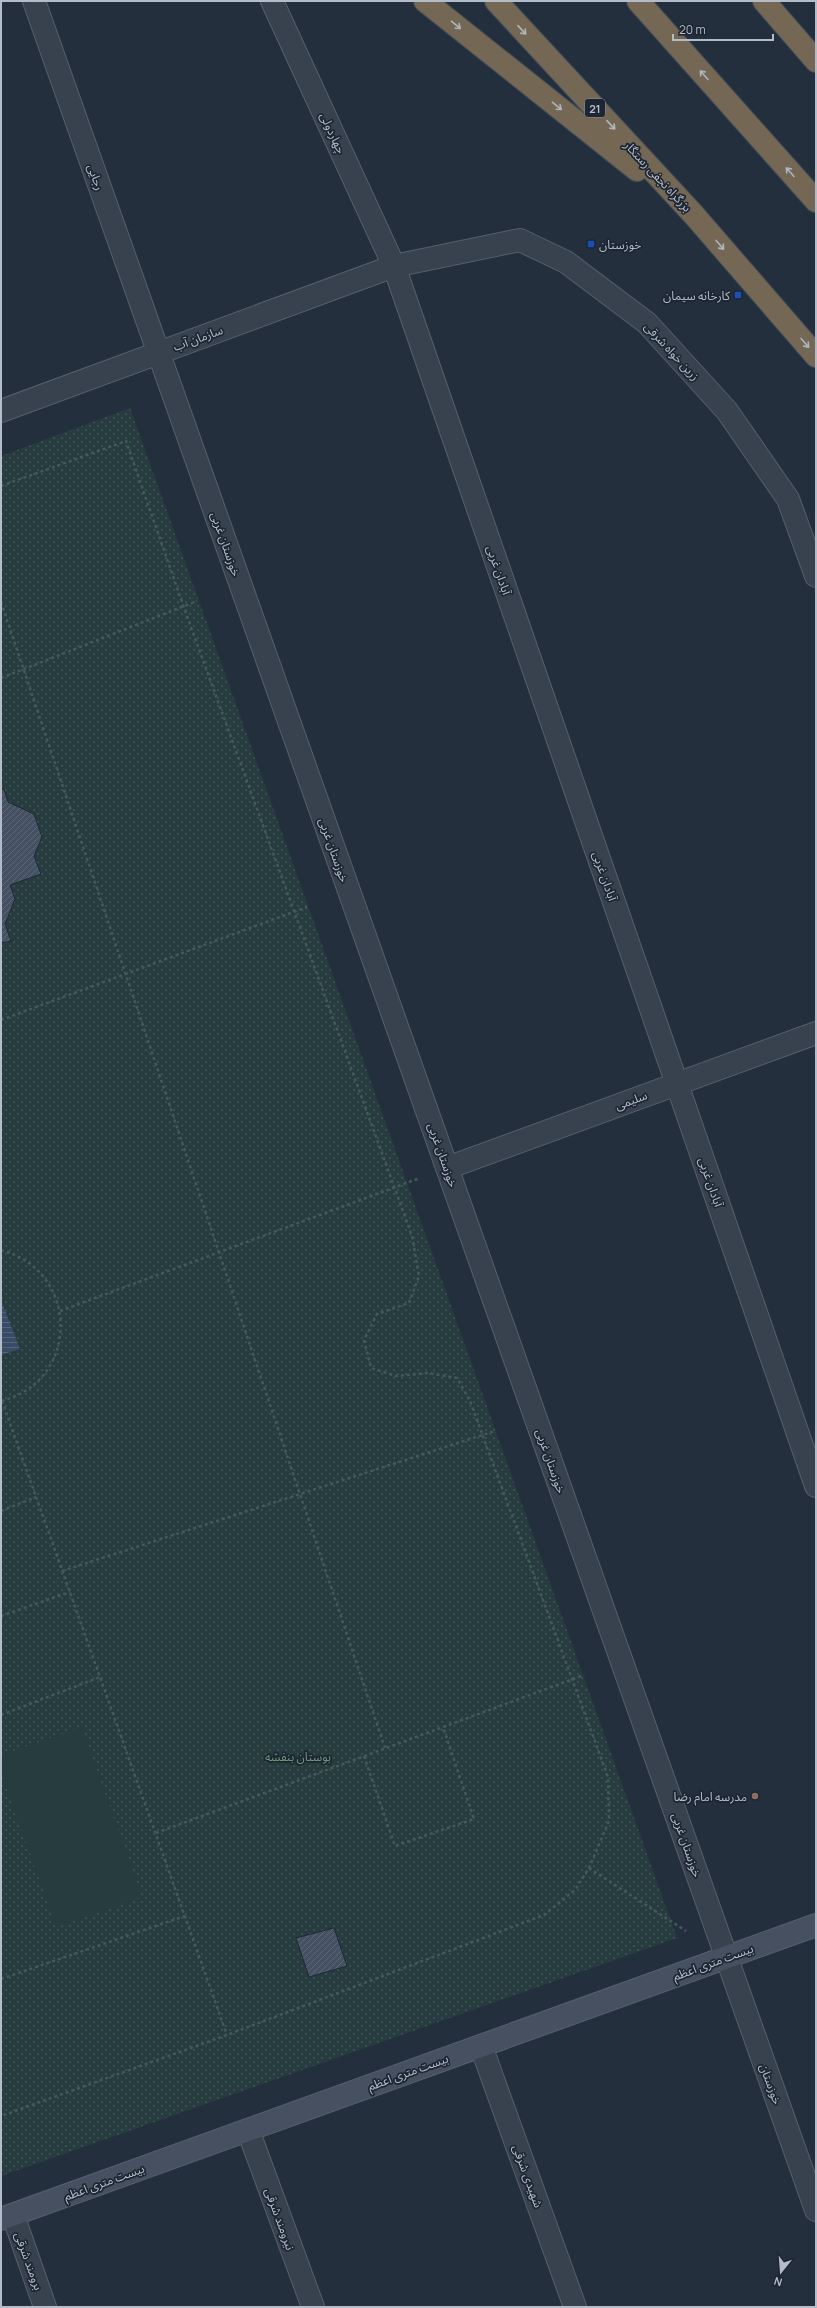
<svg xmlns="http://www.w3.org/2000/svg" width="817" height="2308" viewBox="0 0 817 2308" font-family="Manrope,'Noto Sans Arabic',sans-serif">
<style>
.grass{fill:url(#grass-dots)}
.pitch{fill:#263c3f}
.water{fill:url(#water-rules)}
.building{fill:url(#building-hatch);stroke:#1f2835}
.lines{fill:none;stroke-linecap:round;stroke-linejoin:round}
.street-casing{stroke:#565f6c;stroke-width:24}
.secondary-casing{stroke:#565f6c;stroke-width:24}
.highway-casing{stroke:#434c59;stroke-width:24}
.path{stroke:#44595c;stroke-width:2.5;stroke-dasharray:3 3;stroke-linecap:butt}
.street{stroke:#38414e;stroke-width:22}
.secondary{stroke:#465061;stroke-width:22}
.highway{stroke:#746855;stroke-width:22}
.oneway{stroke:#aeb4bd}
.transit-dot{fill:#1a4fb4;stroke:#1d2633;stroke-width:1.5}
.education-dot{fill:#8d6e63;stroke:#1d2633;stroke-width:1.5}
.labels{text-anchor:middle;dominant-baseline:central;stroke-width:3.5;stroke-linejoin:round;paint-order:stroke}
.shield{fill:#1d2633;stroke:#878f9c;stroke-width:1}
.shield-label{font-size:11px;font-weight:bold;fill:#b4bcc9}
.street-label{font-size:12px;fill:#b4bcc9;stroke:#1d2633}
.poi-label{font-size:12px;fill:#b4bcc9;stroke:#1d2633;text-anchor:end}
.park-label{font-size:12px;fill:#6b9a76;stroke:#1d2633}
</style>
<defs>
<pattern id="grass-dots" width="8" height="8" patternUnits="userSpaceOnUse"><rect width="8" height="8" fill="#263c3f"/><path d="M2 2h.1M6 6h.1" fill="none" stroke="#435659" stroke-width="1.8" stroke-linecap="round"/></pattern>
<pattern id="water-rules" width="6" height="5" patternUnits="userSpaceOnUse"><rect width="6" height="5" fill="#394c67"/><path d="M0 2.5h6" fill="none" stroke="#53647b"/></pattern>
<pattern id="building-hatch" width="6" height="6" patternUnits="userSpaceOnUse"><rect width="6" height="6" fill="#455162"/><path d="M-1 1l2-2M0 6l6-6M5 7l2-2" fill="none" stroke="#5d6877"/></pattern>
</defs>
<rect width="100%" height="100%" fill="#242f3e"/>
<path class="grass" d="M130,408L677,1938L1,2176V456Z"/>
<path class="pitch" d="M82,1727L142,1897L56,1927L1,1772V1755Z"/>
<path class="water" d="M1,1300L20,1349L1,1355Z"/>
<g class="building">
<path d="M4,789L8,802L34,814L42,837L34,856L41,874L10,885L15,899L5,924L11,941L1,943V790Z"/>
<path d="M334,1928L347,1966L309,1977L296,1938Z"/>
</g>
<g class="lines">
<g class="street-casing">
<g id="street">
<path d="M34,1L816,2210"/>
<path d="M272,1L394,266L816,1486"/>
<path d="M1,411L394,266L520,240L566,262L647,323L727,411L788,499L816,576"/>
<path d="M447,1168L816,1033"/>
<path d="M481,2046L575,2307"/>
<path d="M248,2130L313,2307"/>
<path d="M13,2215L45,2307"/>
</g>
</g>
<g class="secondary-casing">
<path id="secondary" d="M1,2219L816,1925"/>
</g>
<g class="highway-casing">
<g id="highway">
<path d="M425,1L637,170"/>
<path d="M496,1L694,215L816,356"/>
<path d="M638,1L816,201"/>
<path d="M764,1L816,61"/>
</g>
</g>
<g class="path">
<path d="M1,486L126,441L183,605L412,1236L419,1276L409,1303L377,1314L364,1340L371,1368L396,1376L428,1373L457,1378L470,1401L608,1777L609,1821L589,1868L575,1890L544,1915L227,2035L1,2116"/>
<path d="M1,602L385,1748"/>
<path d="M1,678L197,601"/>
<path d="M1,1020L307,907"/>
<path d="M1,1250C80,1271 81,1381 1,1401"/>
<path d="M60,1311L420,1178"/>
<path d="M2,1401L227,2035"/>
<path d="M1,1511L36,1497"/>
<path d="M62,1571L495,1431"/>
<path d="M1,1616L70,1592"/>
<path d="M1,1715L100,1677"/>
<path d="M364,1756L395,1846L474,1819L443,1727"/>
<path d="M156,1833L584,1675"/>
<path d="M589,1868L686,1931"/>
<path d="M1,1979L185,1916"/>
</g>
<use href="#street" class="street"/>
<use href="#secondary" class="secondary"/>
<use href="#highway" class="highway"/>
</g>
<defs><path id="oneway-shaft" d="M-6 0H5M1.5-3L5.5 0L1.5 3" fill="none" stroke-width="1.6" stroke-linecap="round" stroke-linejoin="round"/></defs>
<g class="oneway">
<use href="#oneway-shaft" transform="translate(456 25) rotate(39)"/>
<use href="#oneway-shaft" transform="translate(522 30) rotate(47)"/>
<use href="#oneway-shaft" transform="translate(704 75) rotate(-132)"/>
<use href="#oneway-shaft" transform="translate(557 106) rotate(39)"/>
<use href="#oneway-shaft" transform="translate(611 125) rotate(47)"/>
<use href="#oneway-shaft" transform="translate(790 172) rotate(-132)"/>
<use href="#oneway-shaft" transform="translate(720 245) rotate(49)"/>
<use href="#oneway-shaft" transform="translate(805 343) rotate(49)"/>
</g>
<g class="transit-dot">
<rect x="587" y="240" width="8" height="8" rx="2"/>
<rect x="734" y="291" width="8" height="8" rx="2"/>
</g>
<circle class="education-dot" cx="755" cy="1796" r="4"/>
<g class="labels">
<rect class="shield" x="585" y="99" width="20" height="18" rx="3"/>
<g class="shield-label">
<text x="595" y="108">21</text>
</g>
<g class="street-label">
<text transform="translate(333 133) rotate(65)">چهاردولی</text>
<text transform="translate(658 176) rotate(47)">بزرگراه نجفی رستگار</text>
<text transform="translate(96 177) rotate(70)">رجایی</text>
<text transform="translate(198 338) rotate(-20)">سازمان آب</text>
<text transform="translate(672 351) rotate(47)">زرین خواه شرقی</text>
<text transform="translate(226 544) rotate(71)">خوزستان غربی</text>
<text transform="translate(499 570) rotate(71)">آبادان غربی</text>
<text transform="translate(334 850) rotate(71)">خوزستان غربی</text>
<text transform="translate(605 876) rotate(71)">آبادان غربی</text>
<text transform="translate(631 1100) rotate(-20)">سلیمی</text>
<text transform="translate(443 1155) rotate(71)">خوزستان غربی</text>
<text transform="translate(711 1182) rotate(71)">آبادان غربی</text>
<text transform="translate(551 1461) rotate(71)">خوزستان غربی</text>
<text transform="translate(687 1845) rotate(71)">خوزستان غربی</text>
<text transform="translate(713 1962) rotate(-20)">بیست متری اعظم</text>
<text transform="translate(408 2072) rotate(-20)">بیست متری اعظم</text>
<text transform="translate(771 2084) rotate(70)">خوزستان</text>
<text transform="translate(528 2176) rotate(70)">شهیدی شرقی</text>
<text transform="translate(104 2182) rotate(-20)">بیست متری اعظم</text>
<text transform="translate(280 2219) rotate(70)">نیرومند شرقی</text>
<text transform="translate(29 2261) rotate(70)">برومند شرقی</text>
</g>
<g class="poi-label">
<text x="599" y="244" text-anchor="start">خوزستان</text>
<text x="730" y="295">کارخانه سیمان</text>
<text x="747" y="1796">مدرسه امام رضا</text>
</g>
<g class="park-label">
<text x="298" y="1756">بوستان بنفشه</text>
</g>
</g>
<rect width="817" height="2308" fill="none" stroke="#b4bcc9" stroke-width="4"/>
<g transform="translate(781 2272) rotate(197)" stroke="#1d2633" stroke-width="3" paint-order="stroke">
<path d="M0-3L7 15L0 10L-7 15Z" fill="#b4bcc9"/>
<text y="-6" font-size="11" font-weight="bold" text-anchor="middle" fill="#b4bcc9">N</text>
</g>
<path d="M673 34v6h100v-6" fill="none" stroke="#b4bcc9" stroke-width="2"/>
<text x="679" y="34" font-size="12" fill="#b4bcc9" stroke="#1d2633" stroke-width="3" paint-order="stroke">20 m</text>
</svg>
